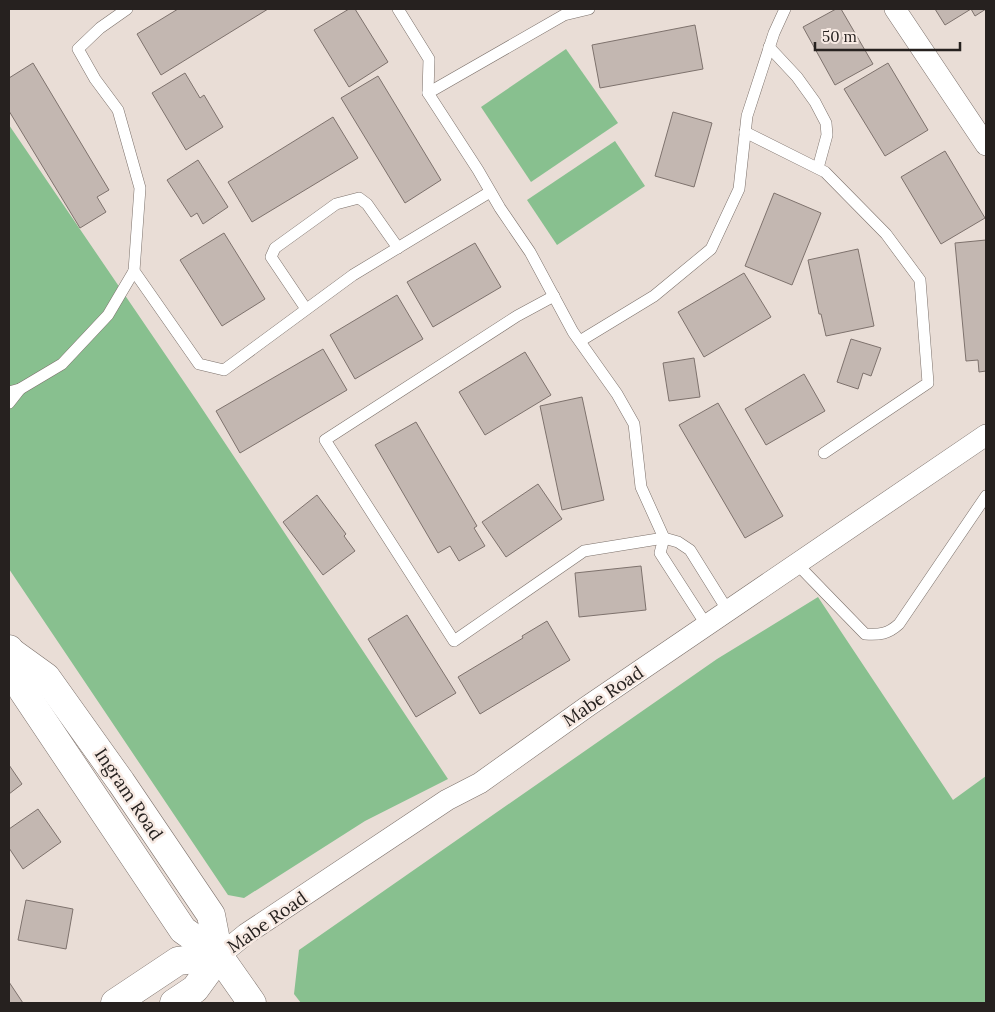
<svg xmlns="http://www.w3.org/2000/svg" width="995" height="1012" viewBox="0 0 995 1012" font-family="Lora,serif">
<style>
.green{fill:#88c08f}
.building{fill:#c3b7b1;stroke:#7e726d}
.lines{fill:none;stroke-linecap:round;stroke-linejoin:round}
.service-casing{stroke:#7c716b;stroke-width:12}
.minor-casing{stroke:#7c716b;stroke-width:22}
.tertiary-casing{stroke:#7c716b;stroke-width:29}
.service{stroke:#fff;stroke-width:11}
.minor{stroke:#fff;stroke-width:21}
.tertiary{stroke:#fff;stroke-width:28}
.labels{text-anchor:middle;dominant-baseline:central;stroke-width:5;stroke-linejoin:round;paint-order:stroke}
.street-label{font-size:18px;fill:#26211f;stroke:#f7eae3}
</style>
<rect width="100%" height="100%" fill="#e9ddd6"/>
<g class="green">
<path d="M566,49L618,123L531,182L481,107Z"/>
<path d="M9,125L197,401L448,779L365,821L244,898L228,895L9,569Z"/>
<path d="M615,141L645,186L557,245L527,200Z"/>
<path d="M818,597L953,800L986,776V1003H301L294,994L299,950L717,659Z"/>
</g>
<g class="building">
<path d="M178,9H268L161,75L137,34Z"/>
<path d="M349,9H355L388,62L349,87L314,30Z"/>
<path d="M836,9H841L873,64L835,85L803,27Z"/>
<path d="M935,9H986L975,16L971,9L945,25Z"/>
<path d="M695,25L703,69L600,88L592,45Z"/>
<path d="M33,63L109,190L97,197L106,212L80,228L9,111V78Z"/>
<path d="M888,63L928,130L885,156L844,89Z"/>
<path d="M185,73L200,98L204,95L223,127L186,150L152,93Z"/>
<path d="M378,76L441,180L405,203L341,98Z"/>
<path d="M673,112L712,123L694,187L655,176Z"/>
<path d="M333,117L358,158L252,222L228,182Z"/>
<path d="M945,151L985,218L941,244L901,177Z"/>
<path d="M198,160L228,207L203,224L197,213L191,217L167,180Z"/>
<path d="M774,193L821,213L792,285L745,266Z"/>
<path d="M224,233L265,299L222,326L180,260Z"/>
<path d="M986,240V371L979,372L978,360L966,361L955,243Z"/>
<path d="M475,243L501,287L433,327L407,282Z"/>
<path d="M858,249L874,326L826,336L821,314H819L808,260Z"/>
<path d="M744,273L771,317L704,357L678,312Z"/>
<path d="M397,295L423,339L355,379L330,335Z"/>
<path d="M851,339L881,348L871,376L863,373L858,389L837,382Z"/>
<path d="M323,349L347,390L240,453L216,411Z"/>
<path d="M525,352L551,395L485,435L459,392Z"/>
<path d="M694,358L700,397L669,401L663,363Z"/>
<path d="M804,374L825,411L766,445L745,409Z"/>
<path d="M582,397L604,500L562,510L540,406Z"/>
<path d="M718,403L783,516L745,538L679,425Z"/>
<path d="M416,422L477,526L474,528L485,546L459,561L450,546L438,553L375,445Z"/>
<path d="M538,484L562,519L506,557L482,522Z"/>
<path d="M317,495L346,534L344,536L355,551L323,575L283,522Z"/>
<path d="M641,566L646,610L579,617L575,573Z"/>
<path d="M407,615L456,693L416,717L368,639Z"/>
<path d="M547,621L570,660L480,714L458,677L523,638L522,636Z"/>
<path d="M9,765L22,784L9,794Z"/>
<path d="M38,809L61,842L23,869L9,848V829Z"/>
<path d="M26,900L73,909L66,949L18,940Z"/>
<path d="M9,982L23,1003H9Z"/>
</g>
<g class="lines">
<g class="service-casing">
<g id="service">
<path d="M127,9L100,28L78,49L95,79L118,110L140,188L134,271L199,364L224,370L353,275L490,192"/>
<path d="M398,9L429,59L428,93"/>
<path d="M589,9L564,15L428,93L478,170L500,208L530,252L573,332L617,394L634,424L641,487L664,538L660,553L707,626"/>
<path d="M769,47L797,77L815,102L826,123L827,135L818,168"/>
<path d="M745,132L825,172L886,234L920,280L928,383L824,453"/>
<path d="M554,296L517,316L325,440L454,641L584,551L664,538L678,542L690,550L728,611"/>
<path d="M306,309L271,257L275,248L336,204L359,198L367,204L398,248"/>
<path d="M580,341L654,296L711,249L739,189L747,116L774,33L785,9"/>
<path d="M9,392L20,389L62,364L108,315L134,271"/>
<path d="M9,403L20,389"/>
<path d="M797,564L865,634C880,635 888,634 899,624L986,496"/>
</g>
</g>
<g class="minor-casing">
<g id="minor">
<path d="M895,9L986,145"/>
<path d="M219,956L246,934L447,800L480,783L588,706L986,435"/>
</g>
</g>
<g class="tertiary-casing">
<g id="tertiary">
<path d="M9,649L23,691L183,930L219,956L252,1003"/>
<path d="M10,651L46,677L121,782L211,915L219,956"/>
<path d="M115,1003L178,961L219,956"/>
<path d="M174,1003L195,989L219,956"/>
</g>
</g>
<use href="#service" class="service"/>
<use href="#minor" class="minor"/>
<use href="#tertiary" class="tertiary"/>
</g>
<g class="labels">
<g class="street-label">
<text transform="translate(603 696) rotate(-34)">Mabe Road</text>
<text transform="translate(129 794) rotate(56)">Ingram Road</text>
<text transform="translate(267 922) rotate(-35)">Mabe Road</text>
</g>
</g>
<rect width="995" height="1012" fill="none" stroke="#26211f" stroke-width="20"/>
<path d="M815 42v8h145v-8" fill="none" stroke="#26211f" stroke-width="2.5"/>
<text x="822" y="42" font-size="15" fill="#26211f" stroke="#f7eae3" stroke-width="4" paint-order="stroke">50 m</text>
</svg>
